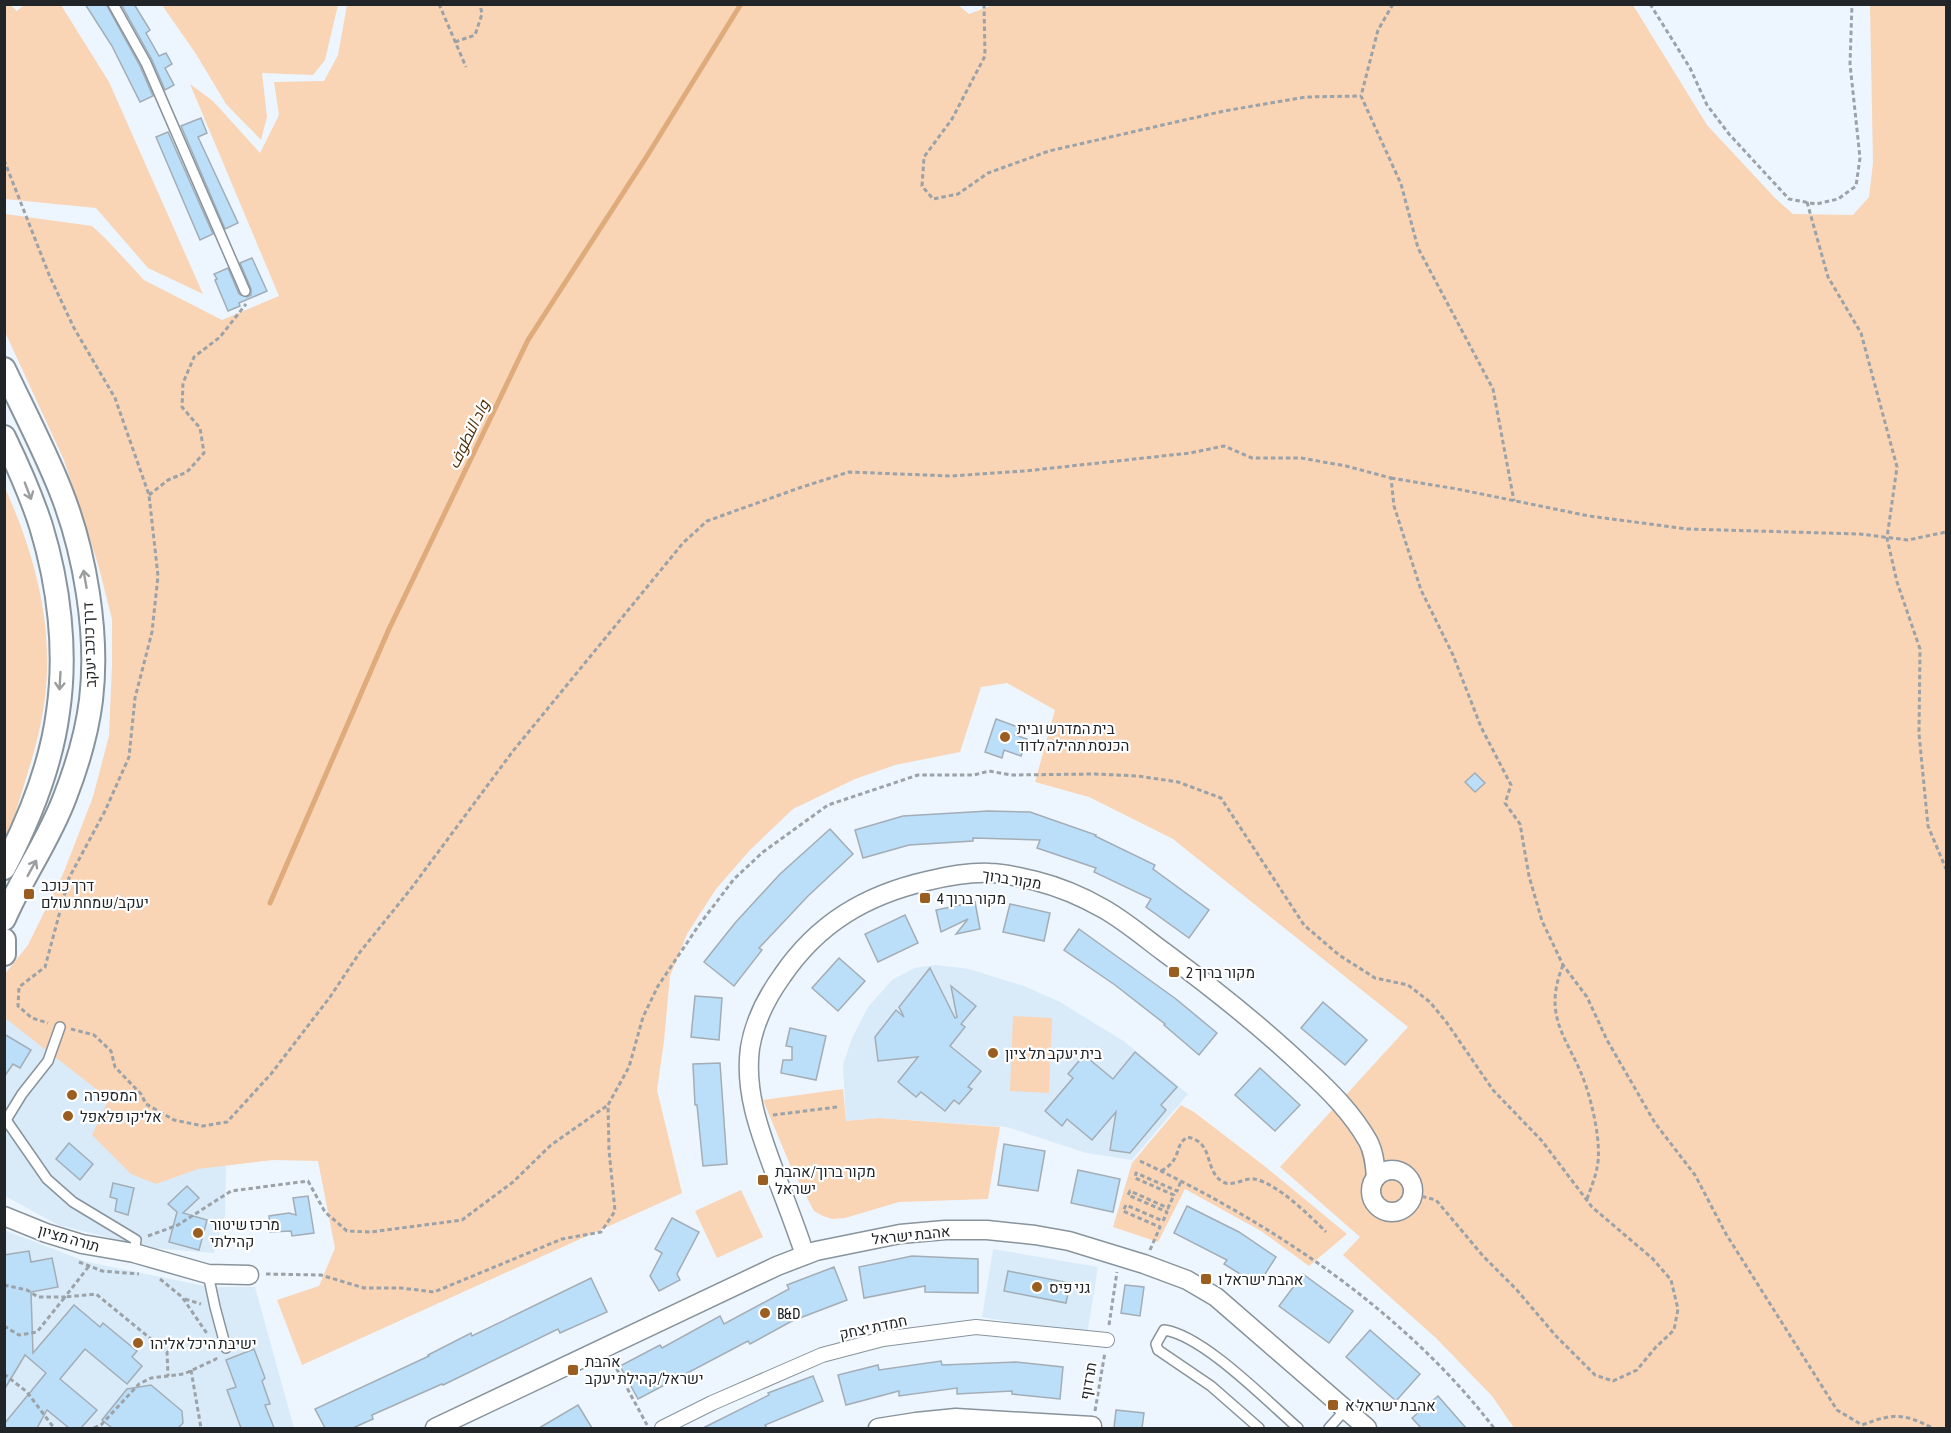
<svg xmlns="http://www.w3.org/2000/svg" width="1951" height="1433" viewBox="0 0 1951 1433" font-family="'Asap Condensed',Cairo,Heebo,sans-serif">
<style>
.built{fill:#d9ebf9}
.green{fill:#f9d4b5}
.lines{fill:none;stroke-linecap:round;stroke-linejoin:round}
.stream{stroke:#dfab7b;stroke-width:5}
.building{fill:#bbdef9;stroke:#a3adb6;stroke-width:1.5}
.service-casing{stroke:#88939b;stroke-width:12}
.pedestrian-casing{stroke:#88939b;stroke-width:16}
.minor-casing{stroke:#88939b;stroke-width:21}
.tertiary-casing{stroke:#88939b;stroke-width:26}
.path{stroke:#9ba2a8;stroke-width:3;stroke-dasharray:4.5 3;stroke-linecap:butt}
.service{stroke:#fff;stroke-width:9}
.pedestrian{stroke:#fff;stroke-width:14}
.minor{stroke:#fff;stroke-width:18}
.tertiary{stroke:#fff;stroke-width:22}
.oneway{stroke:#9b9d9e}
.poi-dot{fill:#9a5f20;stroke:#fff;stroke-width:2}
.labels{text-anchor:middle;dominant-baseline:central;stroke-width:4.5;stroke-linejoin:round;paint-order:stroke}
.street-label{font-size:15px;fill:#212528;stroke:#fff}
.poi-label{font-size:15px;fill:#212528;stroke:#fff;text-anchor:start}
.water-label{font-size:16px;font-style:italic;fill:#502d07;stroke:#fff}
</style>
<rect width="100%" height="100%" fill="#edf6fe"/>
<g class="built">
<path d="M936,965L969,969L1024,986L1060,1002L1125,1042L1188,1094L1132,1160L1086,1153L1007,1127L879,1118L846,1121L843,1065L852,1038L868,1007L892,980L914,968Z"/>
<path d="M4,1002L180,1095L226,1168L225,1216L214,1253L152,1248L58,1225L5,1196Z"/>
<path d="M4,1230L87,1262L210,1287H255L294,1428H5Z"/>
<path d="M993,1249L1098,1267L1087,1335L982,1317Z"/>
</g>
<g class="green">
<path d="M957,4L969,14L996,4L1633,5L1707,125L1775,198L1793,214L1853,215L1869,197L1873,163L1870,5H1946V1428H1514L1492,1396L1436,1338L1343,1255L1360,1237L1280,1167L1408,1027L1173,839L1089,797L1035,782L1055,710L1007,683L981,687L960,752L895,765L855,779L793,809L750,850L716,889L687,934L670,976L664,1041L657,1090L682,1193L302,1365L277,1300L319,1286L335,1248L318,1161L273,1160L198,1169L156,1184L131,1174L92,1135L109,1099L5,1018L4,975L28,945L63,874L93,797L109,736L112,665V619L98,564L82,515L64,460L5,332V214L92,226L106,239L144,280L222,320L279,296L190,84L213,101L260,153L279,115L274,82L324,81L338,55L347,5Z"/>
<path d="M4,5H10L17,11L24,5H61L109,82L203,294L148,268L96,208L5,199Z"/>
<path d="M162,5H338L325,60L313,75L262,73L267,117L261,140L226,104L196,54Z"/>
<path d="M5,488C36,557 55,629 44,705C38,746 23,786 12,825L5,839Z"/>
<path d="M1013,1016L1052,1018L1049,1093L1010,1091Z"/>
<path d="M843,1089L846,1121L879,1118L1000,1127L988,1199L899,1202L845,1218L832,1219L823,1216L814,1211L791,1167L763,1100Z"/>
<path d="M1181,1105L1194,1112L1267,1168L1347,1234L1309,1266L1261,1231L1185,1189L1158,1242L1113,1227L1132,1163Z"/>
<path d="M741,1190L763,1237L717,1258L695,1211Z"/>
</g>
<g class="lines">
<path class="stream" d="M270,903L389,629L528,340L647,156L741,4"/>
</g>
<g class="building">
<path d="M85,4H106L140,66L153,96L140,102L112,46Z"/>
<path d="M121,4H134L150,30L146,33L159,56L166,53L172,64L165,68L174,85L165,90L152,60Z"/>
<path d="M201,118L207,133L198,137L238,223L225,229L181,126Z"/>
<path d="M168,132L213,234L200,240L156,137Z"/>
<path d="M252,258L267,291L239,303L240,306L228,311L215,280L217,279L214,274L228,268L239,294L247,297L251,295V289L240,263Z"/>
<path d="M996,719L1018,727L1015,735L1027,739L1021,756L1004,750L1002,758L985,752Z"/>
<path d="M1475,773L1485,783L1475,792L1465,782Z"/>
<path d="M988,811L1030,812L1096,835L1095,836L1155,865L1153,869L1209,910L1189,938L1146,907L1151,899L1094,872L1096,868L1037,848L1040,840L973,838V841L909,845L863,858L855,830L903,816Z"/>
<path d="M830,829L853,854L808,896L759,948L762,950L734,986L704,962L735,923L780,874Z"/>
<path d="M975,902L980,929L956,934L968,919L941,932L936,910Z"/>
<path d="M1010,904L1050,913L1044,941L1003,932Z"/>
<path d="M905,915L918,943L878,962L865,934Z"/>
<path d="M1079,929L1176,999L1217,1033L1199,1055L1164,1025L1165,1024L1115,985L1064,950Z"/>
<path d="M839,958L865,981L838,1011L812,988Z"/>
<path d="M930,968L955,1018L957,1017L951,986L976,1006L961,1024L965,1027L950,1046L981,1071L968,1087L972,1089L959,1104L954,1100L945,1111L921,1092L916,1097L898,1082L918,1057L878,1061L875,1037L896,1010L904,1017L899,1007Z"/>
<path d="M695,996L722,998L719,1040L691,1037Z"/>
<path d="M1323,1002L1367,1040L1345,1065L1301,1028Z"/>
<path d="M790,1028L826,1036L816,1080L781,1073L783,1060H792V1047L786,1046Z"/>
<path d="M4,1034L31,1050L20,1068L13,1064L4,1077Z"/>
<path d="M1135,1052L1177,1087L1161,1105L1166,1110L1130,1153L1110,1150L1116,1112L1092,1140L1067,1119L1062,1126L1045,1111L1073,1078L1068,1074L1084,1055L1113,1079Z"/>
<path d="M720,1063L727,1164L703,1166L697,1105H695L693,1064Z"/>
<path d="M1260,1068L1300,1105L1275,1131L1235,1095Z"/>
<path d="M69,1143L93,1164L80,1180L56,1159Z"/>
<path d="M1004,1144L1045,1151L1038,1191L998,1185Z"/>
<path d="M1078,1170L1120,1179L1113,1212L1071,1203Z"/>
<path d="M113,1183L134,1188L128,1215L115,1211L117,1199L110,1197Z"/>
<path d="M187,1186L199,1198L183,1213L207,1220L199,1250L169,1242L177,1212L168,1204Z"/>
<path d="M308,1196L314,1233L292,1236L291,1231L270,1232L269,1216L289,1213L296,1215L293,1198Z"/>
<path d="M1187,1206L1239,1232L1276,1257L1258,1285L1224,1264L1227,1260L1174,1233Z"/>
<path d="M672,1218L699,1232L677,1274L680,1280L659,1291L650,1276L662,1253L655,1249Z"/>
<path d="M29,1251L31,1262L52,1258L58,1287L31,1292L33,1353L74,1305L100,1327L103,1323L137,1351L132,1357L142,1366L127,1384L85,1349L60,1379L97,1410L81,1428H69L47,1410L37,1428H4V1424L46,1373L25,1355L4,1390V1255Z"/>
<path d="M912,1256L978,1259V1293L925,1292V1286L864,1298L859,1267Z"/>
<path d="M834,1267L847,1300L792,1321L750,1344L748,1341L638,1399L620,1366L660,1345L662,1348L720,1316L724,1324L789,1289L787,1285Z"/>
<path d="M1008,1271L1070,1283L1066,1303L1004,1291Z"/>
<path d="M1303,1274L1353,1311L1329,1343L1279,1306Z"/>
<path d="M591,1278L607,1312L560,1333L558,1329L443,1385L442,1384L372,1415L373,1419L353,1428H325L315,1409L429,1356L428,1355L471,1333L472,1336Z"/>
<path d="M1125,1285L1144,1287L1140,1316L1121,1313Z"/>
<path d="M1370,1330L1420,1374L1396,1401L1346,1357Z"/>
<path d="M254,1349L265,1378L262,1381L270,1404L265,1405L274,1428H241L227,1390L236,1387L226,1360Z"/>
<path d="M941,1361L942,1365L1016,1362L1063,1367L1060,1399L1012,1394V1391L957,1394V1388L899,1396V1391L846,1405L838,1375L878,1365L879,1370Z"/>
<path d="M813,1376L823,1401L765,1425L767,1428H703L769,1395L768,1393Z"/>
<path d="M151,1385L182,1411L183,1423L178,1428H112L102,1420L127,1389Z"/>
<path d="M1438,1396L1466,1428H1421L1412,1418Z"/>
<path d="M578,1405L592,1428H539Z"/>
<path d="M1116,1410L1144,1413L1142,1428H1114Z"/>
</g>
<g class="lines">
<g class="service-casing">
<g id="service">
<path d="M113,4L146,63L245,291"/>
<path d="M4,1117L47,1179L73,1202L136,1240L134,1253"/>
<path d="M6,1120L22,1094L48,1061L60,1027"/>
<path d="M208,1274L215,1307L226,1348"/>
<path d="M1259,1428L1211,1386L1158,1350L1156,1344L1164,1330C1203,1335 1268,1402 1298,1428"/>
<path d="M1329,1428L1346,1409"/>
</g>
</g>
<g class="pedestrian-casing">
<path id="pedestrian" d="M662,1428L712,1403L822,1355L883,1339L976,1327L1107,1340"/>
</g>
<g class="minor-casing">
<g id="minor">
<circle cx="1392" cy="1191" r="21"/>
<path d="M4,1216L46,1233L82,1244L134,1253L208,1274L249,1275"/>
<path d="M805,1255C796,1228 786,1202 776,1176C761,1135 744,1093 750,1048C754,1023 767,997 782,976C818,923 866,895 927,881C948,876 969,872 990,873C1005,873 1022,878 1036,881C1060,887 1083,897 1104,909C1125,921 1145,938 1164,952C1214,989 1262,1027 1306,1069C1330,1091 1352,1113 1368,1141C1374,1152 1375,1165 1376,1177"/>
<path d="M435,1428L777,1266L816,1251L900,1234L945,1230H987L1035,1235L1069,1241L1144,1264L1187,1280L1216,1297L1367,1428"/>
<path d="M878,1428L916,1422L956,1418L1092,1426"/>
</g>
</g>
<g class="tertiary-casing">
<g id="tertiary">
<path d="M4,369C23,409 44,449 60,489C85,551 99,634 91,700C87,733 77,766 65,797C49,840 22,877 4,919"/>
<path d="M4,437C18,466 31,495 41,526C59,585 67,651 58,712C51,766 29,820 4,868"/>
<path d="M4,940V954"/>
</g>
</g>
<g class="path">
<path d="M439,4L466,67"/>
<path d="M984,4L985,56L952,119L924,157L922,186L933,199L958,194L988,173L1049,151L1224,111L1306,97L1361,96"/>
<path d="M1393,4L1378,30L1361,96L1401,184L1418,248L1493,389L1514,501"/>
<path d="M1650,4L1690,68L1707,105L1729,134L1789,199L1816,204L1838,199L1856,186L1860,158L1850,64L1852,4"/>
<path d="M455,42L475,35L482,14L480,4"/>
<path d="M4,160L50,277L74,328L115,398L149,495L158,576L152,632L135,698L129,757L105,811L69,878L45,967L19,987L18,1006L32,1018L48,1023"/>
<path d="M1807,202L1828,277L1861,333L1897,467L1887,538L1897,582L1920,649L1919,734L1928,826L1946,869"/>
<path d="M1391,478L1457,489L1589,516L1687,529L1860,534L1908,540L1946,532"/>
<path d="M149,495L168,480L187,472L204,453L200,428L182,407L183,383L194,357L220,337L246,304"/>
<path d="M1563,965C1541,1020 1570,1039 1586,1086C1593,1107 1602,1146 1597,1168C1595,1178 1591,1188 1587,1199"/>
<path d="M71,1029L94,1035L111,1051L115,1067L141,1094L146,1104L174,1120L203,1126L227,1122L271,1074L330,997L360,952L410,890L513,751L683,543L707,521L799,488L849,472L951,476L1025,471L1190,453L1224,446L1252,458H1301L1346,466L1391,478L1394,506L1421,590L1453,655L1481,727L1511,785L1505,803L1520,824L1529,876L1542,921L1563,965L1587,997L1607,1040L1655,1123L1695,1175L1726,1234L1837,1410L1862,1425C1894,1413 1902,1413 1933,1428"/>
<path d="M773,1115L837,1107"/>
<path d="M1140,1161C1272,1223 1404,1311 1494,1428"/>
<path d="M1161,1171C1183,1159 1173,1147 1187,1137C1215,1142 1203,1170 1223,1182C1232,1187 1244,1178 1254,1179C1277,1183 1310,1216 1326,1232"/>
<path d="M148,1236L178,1225L231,1191L308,1181L325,1212L347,1231L371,1232L462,1220L513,1182L551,1145L608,1105"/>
<path d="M1150,1250L1160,1227L1123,1211L1126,1205L1163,1221L1167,1212L1128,1195L1130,1191L1168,1208L1174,1195L1135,1178L1136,1173L1177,1191L1181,1181"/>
<path d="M79,1262L102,1271L139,1274"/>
<path d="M266,1274L321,1275L364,1288H401L434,1292L562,1239L601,1232L615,1211L609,1150L608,1105L629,1067L643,1017L658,986L699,925L734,879L763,852L828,805L918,775H974L989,771L1011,775L1095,774L1138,776L1178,782L1221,798L1304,925L1339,955L1375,978L1408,985L1430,1002L1447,1023L1493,1090L1542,1141L1592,1207L1653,1259L1671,1280L1678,1309L1674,1330L1655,1348L1637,1370L1613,1381L1595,1375L1556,1336L1516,1289L1483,1256L1436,1200L1413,1194"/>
<path d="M160,1279L182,1297L208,1335"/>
<path d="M4,1285L27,1290L38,1297H65L89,1266"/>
<path d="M185,1299L201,1304"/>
<path d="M1109,1325L1117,1272"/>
<path d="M4,1326L19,1335L37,1332L65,1297L96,1294L167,1352L168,1376"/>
<path d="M613,1362L647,1425"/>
<path d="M191,1370L201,1428"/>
<path d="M4,1374L27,1392L54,1428"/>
<path d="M1095,1411L1105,1352"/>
<path d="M94,1428L101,1425L139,1384L151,1378L184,1374L216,1359L215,1356"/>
</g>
<use href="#service" class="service"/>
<use href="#pedestrian" class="pedestrian"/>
<use href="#minor" class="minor"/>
<use href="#tertiary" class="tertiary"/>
</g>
<defs><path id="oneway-shaft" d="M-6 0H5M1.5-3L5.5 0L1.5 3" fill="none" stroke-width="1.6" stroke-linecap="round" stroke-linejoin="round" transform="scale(1.5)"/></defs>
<g class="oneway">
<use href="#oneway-shaft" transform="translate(28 491) rotate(69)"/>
<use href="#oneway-shaft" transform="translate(85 579) rotate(-100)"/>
<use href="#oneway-shaft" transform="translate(60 681) rotate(93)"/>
<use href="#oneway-shaft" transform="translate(32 868) rotate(-61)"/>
</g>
<g class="poi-dot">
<circle cx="1005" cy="737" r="6"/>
<rect x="23" y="888" width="12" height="12" rx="3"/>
<rect x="919" y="892" width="12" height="12" rx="3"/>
<rect x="1168" y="966" width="12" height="12" rx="3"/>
<circle cx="993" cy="1053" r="6"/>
<circle cx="72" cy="1095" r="6"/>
<circle cx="68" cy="1116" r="6"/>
<rect x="757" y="1174" width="12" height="12" rx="3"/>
<circle cx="198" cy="1233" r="6"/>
<rect x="1200" y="1273" width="12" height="12" rx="3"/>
<circle cx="1037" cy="1287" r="6"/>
<circle cx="765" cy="1313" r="6"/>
<circle cx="138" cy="1343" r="6"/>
<rect x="567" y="1364" width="12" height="12" rx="3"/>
<rect x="1327" y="1399" width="12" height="12" rx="3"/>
</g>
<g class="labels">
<g class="street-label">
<text transform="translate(89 645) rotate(-92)">דרך כוכב יעקב</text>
<text transform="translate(1012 879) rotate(9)">מקור ברוך</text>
<text transform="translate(911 1235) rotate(-6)">אהבת ישראל</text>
<text transform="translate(69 1238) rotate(16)">תורה מציון</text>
<text transform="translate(873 1327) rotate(-12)">חמדת יצחק</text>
<text transform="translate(1088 1381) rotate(-80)">תרדוף</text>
</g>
<g class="poi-label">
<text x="1017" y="728">בית המדרש ובית<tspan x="1017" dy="17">הכנסת תהילה לדוד</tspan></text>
<text x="41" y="885">דרך כוכב<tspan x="41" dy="17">יעקב/שמחת עולם</tspan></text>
<text x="937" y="898">מקור ברוך 4</text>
<text x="1186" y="972">מקור ברוך 2</text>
<text x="1005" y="1053">בית יעקב תל ציון</text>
<text x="84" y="1095">המספרה</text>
<text x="80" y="1116">אליקו פלאפל</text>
<text x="775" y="1171">מקור ברוך/אהבת<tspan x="775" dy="17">ישראל</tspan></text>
<text x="210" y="1224">מרכז שיטור<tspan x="210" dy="17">קהילתי</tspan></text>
<text x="1218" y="1279">אהבת ישראל ו</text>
<text x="1049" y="1287">גני פיס</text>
<text x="777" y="1313">B&amp;D</text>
<text x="150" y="1343">ישיבת היכל אליהו</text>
<text x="585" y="1361">אהבת<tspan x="585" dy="17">ישראל/קהילת יעקב</tspan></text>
<text x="1345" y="1405">אהבת ישראל א</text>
</g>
<g class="water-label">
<text transform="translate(468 434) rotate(-64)">واد النطوف</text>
</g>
</g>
<rect width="1951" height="1433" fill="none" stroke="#212528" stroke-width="12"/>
</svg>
